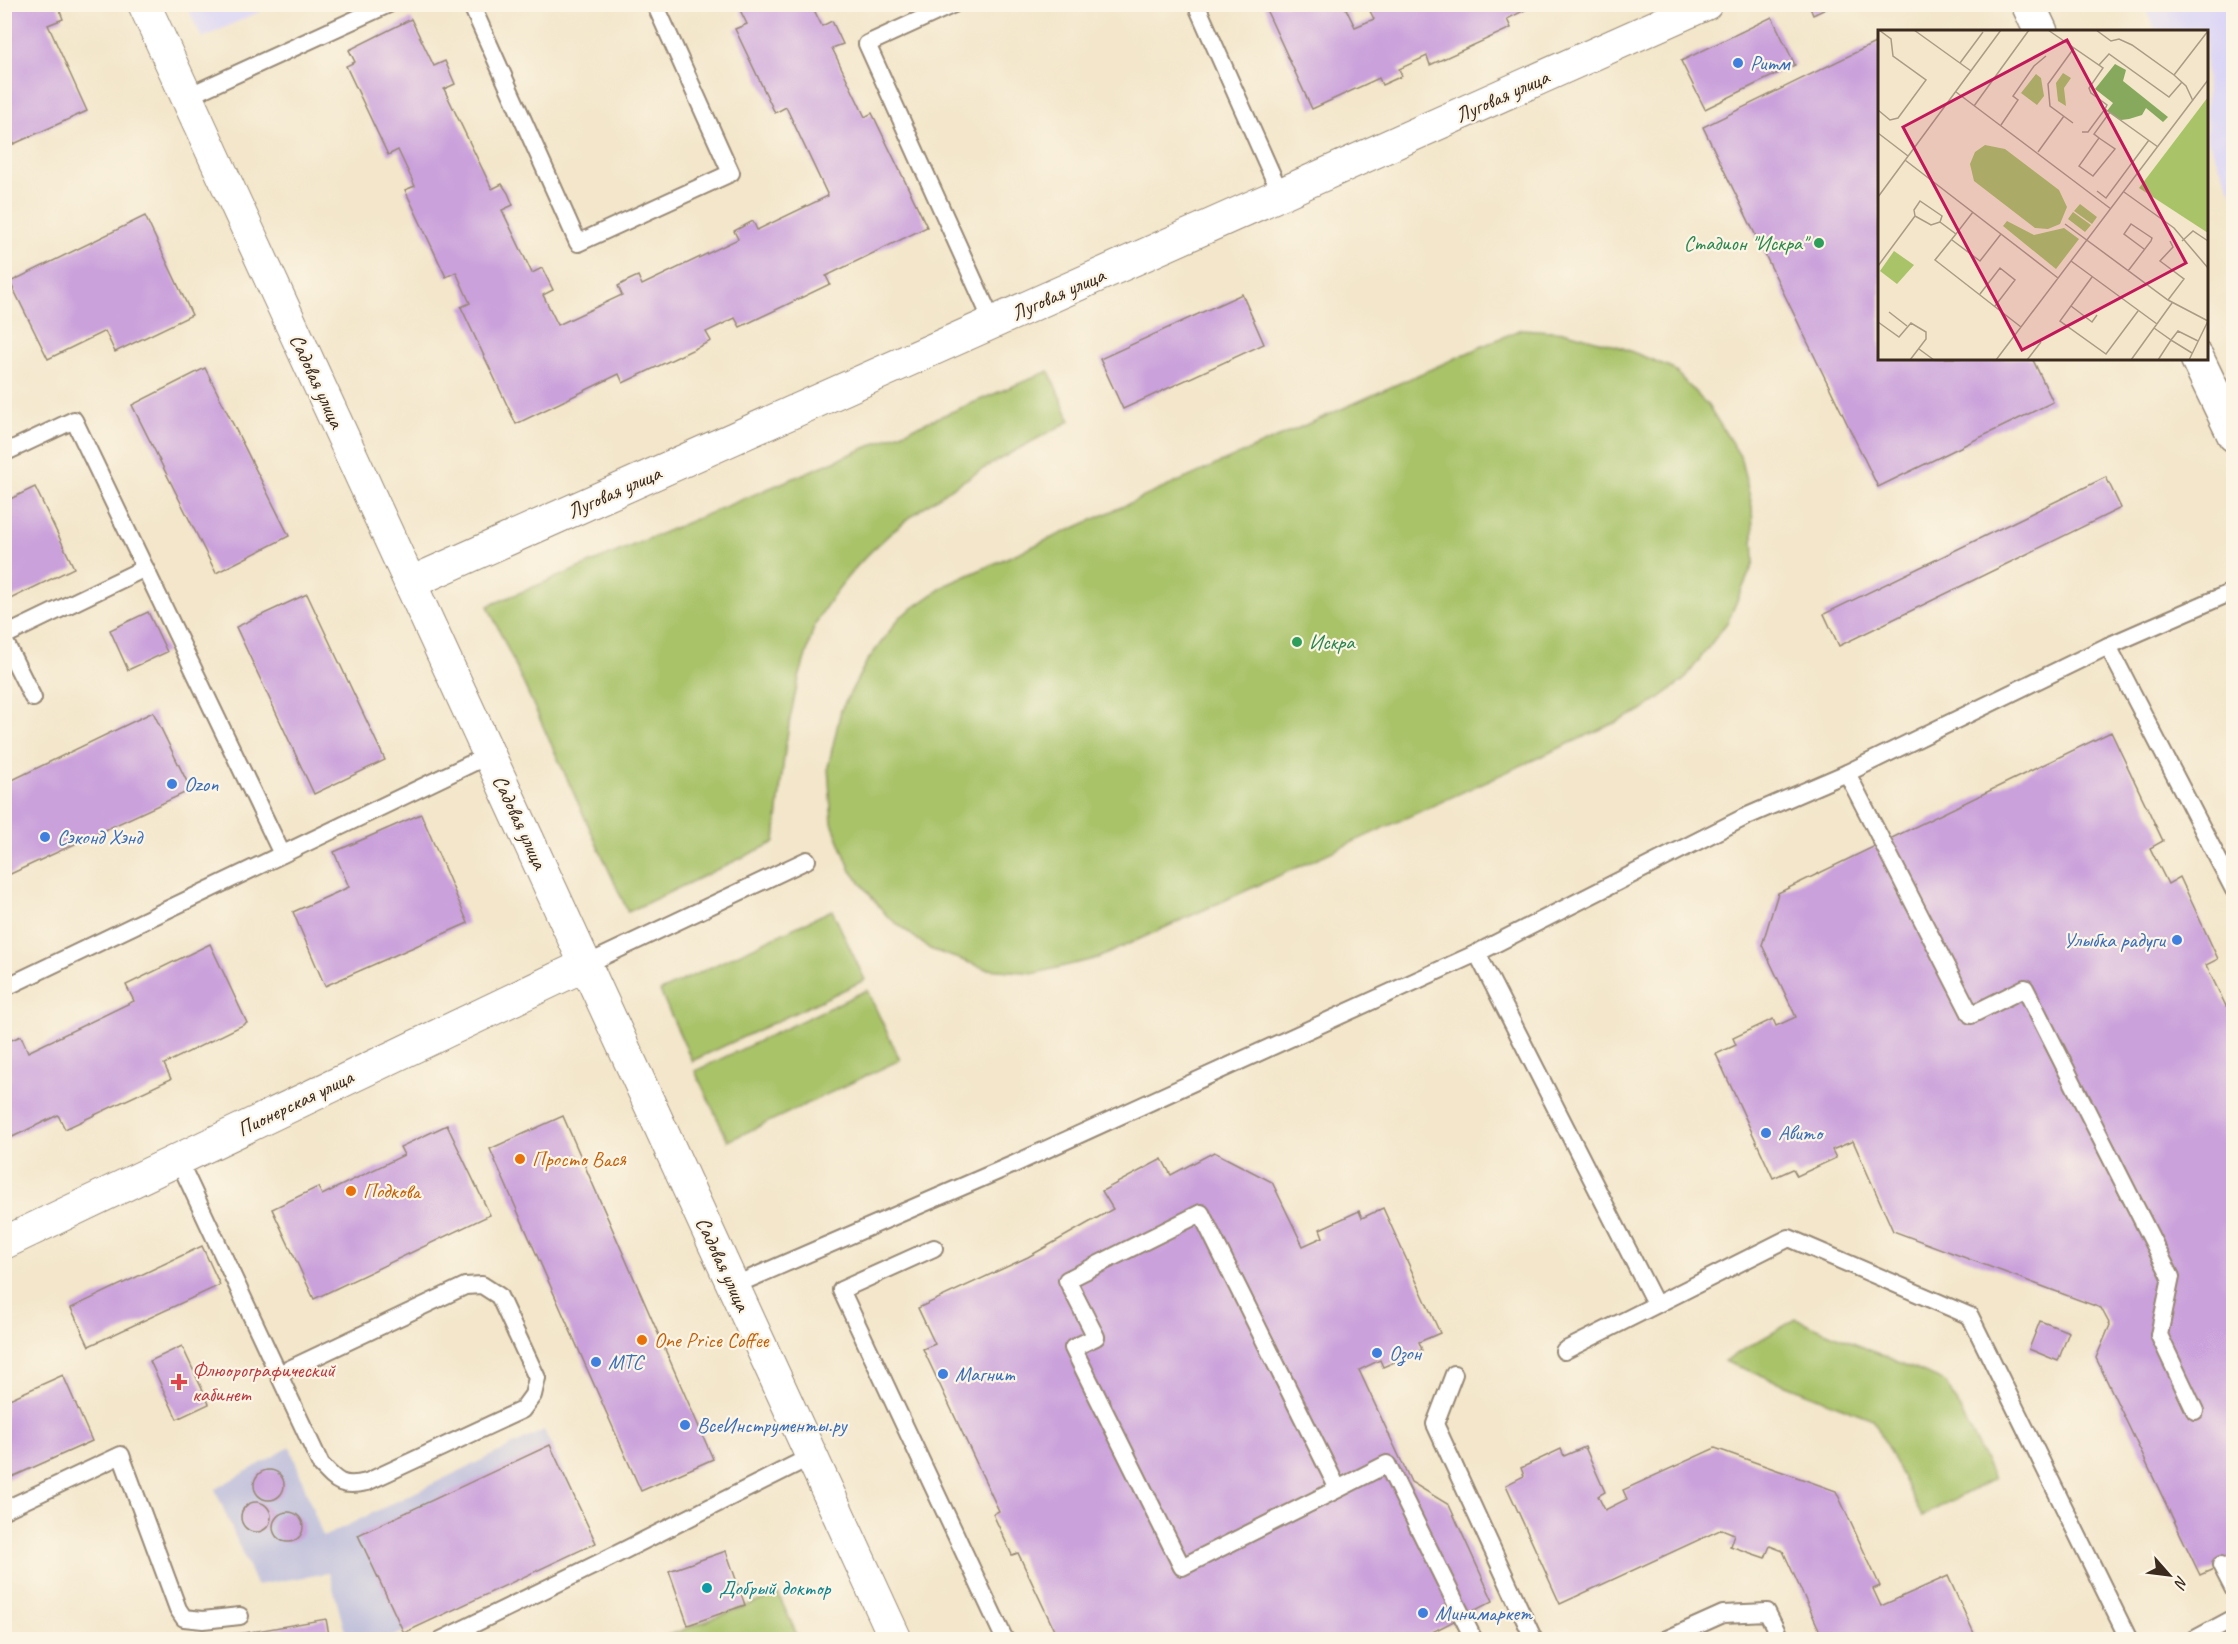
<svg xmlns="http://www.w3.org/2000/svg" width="2238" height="1644" viewBox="0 0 2238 1644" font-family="Caveat,sans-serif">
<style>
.built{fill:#dcd6f6}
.industrial{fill:#c2c2dc}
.green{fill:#a9c369;stroke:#727644;stroke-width:1.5}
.building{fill:#caa1db}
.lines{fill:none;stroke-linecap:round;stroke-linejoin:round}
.service-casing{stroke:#978874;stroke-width:20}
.minor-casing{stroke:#978874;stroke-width:34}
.tertiary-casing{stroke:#978874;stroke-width:36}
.service{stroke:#fff;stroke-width:16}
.minor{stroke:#fff;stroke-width:32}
.tertiary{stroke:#fff;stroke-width:33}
.shop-dot{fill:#3f7fe0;stroke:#fcf5e5;stroke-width:2}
.leisure-dot{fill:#2e9e5b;stroke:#fcf5e5;stroke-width:2}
.food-dot{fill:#e8710a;stroke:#fcf5e5;stroke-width:2}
.health-dot{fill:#e0444e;stroke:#fcf5e5;stroke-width:2}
.culture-dot{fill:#0f9aa8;stroke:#fcf5e5;stroke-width:2}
.labels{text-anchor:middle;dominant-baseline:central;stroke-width:4.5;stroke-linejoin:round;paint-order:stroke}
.shop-label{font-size:21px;fill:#366cbe;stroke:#fcf5e5;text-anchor:start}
.street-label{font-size:21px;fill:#3b2a1e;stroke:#fcf5e5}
.leisure-label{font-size:21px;fill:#27864d;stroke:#fcf5e5;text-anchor:end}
.food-label{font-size:21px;fill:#c56008;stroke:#fcf5e5;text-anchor:start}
.health-label{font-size:21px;fill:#be3a42;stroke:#fcf5e5;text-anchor:start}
.culture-label{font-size:21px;fill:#0d838f;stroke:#fcf5e5;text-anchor:start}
.inset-road{fill:none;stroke:#a99b85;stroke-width:1.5}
.view{fill:#c2185b;fill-opacity:0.15;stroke:#c2185b;stroke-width:3}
.inset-edge{fill:none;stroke:#3b2a1e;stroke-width:3}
</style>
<rect width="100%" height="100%" fill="#fcf5e5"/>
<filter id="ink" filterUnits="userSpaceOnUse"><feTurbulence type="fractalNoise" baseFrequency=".0167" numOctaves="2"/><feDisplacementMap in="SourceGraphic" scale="12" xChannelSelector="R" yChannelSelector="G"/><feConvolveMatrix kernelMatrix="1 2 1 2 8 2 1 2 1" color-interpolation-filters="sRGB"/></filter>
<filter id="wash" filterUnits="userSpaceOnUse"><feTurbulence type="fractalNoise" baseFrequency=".008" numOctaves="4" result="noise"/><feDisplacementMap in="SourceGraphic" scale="24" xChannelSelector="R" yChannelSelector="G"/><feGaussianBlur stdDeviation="1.35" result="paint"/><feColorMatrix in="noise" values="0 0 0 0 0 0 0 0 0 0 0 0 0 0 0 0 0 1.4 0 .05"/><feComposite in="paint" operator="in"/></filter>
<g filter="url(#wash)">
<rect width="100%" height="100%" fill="#f3e6ca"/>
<g class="built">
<path d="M186,5H274L202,38Z"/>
<path d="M2143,5H2233V195L2207,138L2206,32L2156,31Z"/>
</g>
<path class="industrial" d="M544,1430L596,1543L388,1639H347L329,1573L256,1585L215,1489L290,1447L323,1537Z"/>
<g class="green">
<path d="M1521,329L1567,332L1620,347L1672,368L1709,407L1740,456L1752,506L1754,562L1728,621L1684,680L1643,710L1098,958L1036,973L987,969L930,949L887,916L851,871L832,823L828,767L841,710L866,663L900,617L946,585Z"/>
<path d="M1049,371L1070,421C975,472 870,525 816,623C811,633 809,647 805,658C786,718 781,780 775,842L628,912L488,606Z"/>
<path d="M832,910L865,980L692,1061L660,991Z"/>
<path d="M867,990L900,1060L728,1141L695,1071Z"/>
<path d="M1796,1319L1946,1382L1994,1479L1922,1516L1873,1419L1724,1361Z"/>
<path d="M778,1594L799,1639H659Z"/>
</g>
<g id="blocks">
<g class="building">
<path d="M4,4H57L63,19L48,25L87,111L7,147L4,141Z"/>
<path d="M737,4H811L822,26L832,21L843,44L832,48L865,117L872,113L927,227L826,276L830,284L740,327L735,318L706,332L711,341L623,383L619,374L516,424L461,307L470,303L456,272L446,277L405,190L415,186L398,150L388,155L346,66L355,62L349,50L411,19L434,66L445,61L455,84L444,89L492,189L502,184L508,193L513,205L502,210L532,273L542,268L553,290L543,295L558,325L622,295L618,286L627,281L638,276L642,285L738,239L734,231L753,221L757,230L828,196L786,107L775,113L735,29L747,24Z"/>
<path d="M1385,4H1537L1507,19L1511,28L1430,65L1427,56L1399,69L1402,76L1382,85L1379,78L1312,109L1264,5H1344L1355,27L1374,19L1370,11Z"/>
<path d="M1809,5H1834L1813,15Z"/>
<path d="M1772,17L1795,65L1705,109L1681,61Z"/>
<path d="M1877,42L1880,47V358H2032L2053,402L1878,487L1703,127Z"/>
<path d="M145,216L192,315L115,352L105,331L48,359L10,282Z"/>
<path d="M1242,294L1264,344L1123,409L1100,359Z"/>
<path d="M205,368L289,536L216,573L132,405Z"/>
<path d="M2106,477L2121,508L1839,646L1824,614Z"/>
<path d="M35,487L74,568L4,602V502Z"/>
<path d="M307,594L385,760L314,794L236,627Z"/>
<path d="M148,612L167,652L128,670L110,630Z"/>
<path d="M153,712L191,790L4,877V784Z"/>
<path d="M2111,732L2163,841L2150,848L2168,884L2180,877L2218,959L2206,965L2226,1006L2234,1003V1560L2200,1575L2096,1358L2110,1325L2101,1308L1893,1231L1853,1141L1832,1150L1836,1158L1797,1176L1793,1169L1773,1178L1716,1054L1736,1045L1733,1038L1773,1019L1776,1026L1796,1017L1762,945L1778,893Z"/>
<path d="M421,814L468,923L325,986L293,912L349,887L334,852Z"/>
<path d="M210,944L247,1023L164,1064L171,1079L65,1129L58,1115L4,1141V1043L21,1036L28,1052L134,1001L126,985Z"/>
<path d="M563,1116L713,1459L641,1491L490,1149Z"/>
<path d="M447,1125L490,1215L314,1299L272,1209L318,1187L322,1195L404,1155L400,1147Z"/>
<path d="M1214,1152L1272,1182L1303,1246L1323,1237L1320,1229L1359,1211L1362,1218L1383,1208L1440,1333L1419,1342L1422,1350L1383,1367L1380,1360L1359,1370L1411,1482L1449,1505L1493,1601L1417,1640H1059L1018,1553L1012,1555L993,1514L999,1511L923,1349L935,1344L918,1308L1028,1257L1113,1209L1102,1191L1162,1159L1171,1175Z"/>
<path d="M202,1246L220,1285L89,1346L71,1308Z"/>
<path d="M2040,1321L2069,1332L2058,1361L2029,1349Z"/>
<path d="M182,1346L209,1404L177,1419L150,1361Z"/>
<path d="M63,1375L92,1441L5,1480V1401Z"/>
<path d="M550,1445L596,1543L404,1633L358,1535Z"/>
<path d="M1585,1447L1605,1492L1598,1496L1605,1510L1627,1499L1623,1490L1715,1448L1836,1491L1880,1586L1873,1589L1881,1606L1948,1576L1977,1640H1824L1783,1551L1770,1546L1765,1558L1730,1546L1734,1534L1722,1529L1560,1604L1506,1485L1524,1476L1521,1468L1561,1449L1564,1456Z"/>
<circle cx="269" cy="1485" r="15"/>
<circle cx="256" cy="1517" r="15"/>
<circle cx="288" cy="1527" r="15"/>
<path d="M726,1551L745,1605L688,1625L669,1571Z"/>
<path d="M326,1619L330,1640H216V1638Z"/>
</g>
</g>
</g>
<g filter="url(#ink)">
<use href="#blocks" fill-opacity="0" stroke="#978874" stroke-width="1.5"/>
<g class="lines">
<g class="service-casing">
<g id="service">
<path d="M471,4L578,243L731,173L655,4"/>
<path d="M954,4L867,44L993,323"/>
<path d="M1196,4L1281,195"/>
<path d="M186,97L389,4"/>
<path d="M4,453L74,420L282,854"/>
<path d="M4,636L145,568"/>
<path d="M4,640L33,698"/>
<path d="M2108,646L2234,890"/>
<path d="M1847,773L1971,1015L2025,988L2171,1277L2159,1335L2195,1411"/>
<path d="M1477,953L1655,1303"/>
<path d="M587,964L807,860"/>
<path d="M4,988L489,755"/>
<path d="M178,1159L321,1465C337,1482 342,1488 367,1482L522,1410L533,1395L537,1378L499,1296L482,1285L465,1286L279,1374"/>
<path d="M934,1248L841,1290L1005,1640"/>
<path d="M733,1286L1012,1165L1477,953L1745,817L1847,773L2108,646L2234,591"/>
<path d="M1564,1351L1789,1238L1970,1316L2129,1640"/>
<path d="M1454,1374L1435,1424L1534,1640"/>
<path d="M1338,1489L1182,1567L1073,1348L1096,1337L1067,1280L1201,1213L1338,1489L1387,1464L1474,1640"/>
<path d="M4,1510L121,1455L178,1609L184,1618L203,1620L240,1616"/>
<path d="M2221,1565L2234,1590"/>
<path d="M441,1640L603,1561L812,1456"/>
<path d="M1665,1640L1723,1614L1767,1612L1781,1640"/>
<path d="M2193,1640L2234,1618"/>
</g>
</g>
<g class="minor-casing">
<g id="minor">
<path d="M144,4L896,1640"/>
<path d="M410,583L1706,4"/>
<path d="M4,1243L587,964"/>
</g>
</g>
<g class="tertiary-casing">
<g id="tertiary">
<path d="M2028,4L2041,32"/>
<path d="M2197,358L2234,435"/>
</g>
</g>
<use href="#service" class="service"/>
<use href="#minor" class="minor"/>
<use href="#tertiary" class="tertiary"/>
</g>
</g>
<g class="shop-dot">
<circle cx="1738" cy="63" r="6"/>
<circle cx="172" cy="784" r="6"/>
<circle cx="45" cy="837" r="6"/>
<circle cx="2177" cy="940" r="6"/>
<circle cx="1766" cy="1133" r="6"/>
<circle cx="1377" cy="1353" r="6"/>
<circle cx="596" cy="1362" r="6"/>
<circle cx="943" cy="1374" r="6"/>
<circle cx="685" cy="1425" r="6"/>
<circle cx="1423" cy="1613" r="6"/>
</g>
<g class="leisure-dot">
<circle cx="1819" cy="243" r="6"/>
<circle cx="1297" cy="642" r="6"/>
</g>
<g class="food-dot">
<circle cx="520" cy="1159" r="6"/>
<circle cx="351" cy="1191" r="6"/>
<circle cx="642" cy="1340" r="6"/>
</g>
<path class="health-dot" d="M176 1373h6v6h6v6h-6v6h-6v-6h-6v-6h6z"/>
<circle class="culture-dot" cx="707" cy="1588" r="6"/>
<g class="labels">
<g class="shop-label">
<text x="1750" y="63">Ритм</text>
<text x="184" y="784">Ozon</text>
<text x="57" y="837">Сэконд Хэнд</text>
<text x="2165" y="940" text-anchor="end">Улыбка радуги</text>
<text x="1778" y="1133">Авито</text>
<text x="1389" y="1353">Озон</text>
<text x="608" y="1362">МТС</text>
<text x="955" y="1374">Магнит</text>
<text x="697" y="1425">ВсеИнструменты.ру</text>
<text x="1435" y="1613">Минимаркет</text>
</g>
<g class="street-label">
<text transform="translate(1502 96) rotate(-24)">Луговая улица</text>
<text transform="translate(1058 294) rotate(-24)">Луговая улица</text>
<text transform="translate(317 381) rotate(65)">Садовая улица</text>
<text transform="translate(614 492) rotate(-24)">Луговая улица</text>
<text transform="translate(520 822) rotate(65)">Садовая улица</text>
<text transform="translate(295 1103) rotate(-26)">Пионерская улица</text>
<text transform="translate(723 1264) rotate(65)">Садовая улица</text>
</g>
<g class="leisure-label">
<text x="1807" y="243">Стадион "Искра"</text>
<text x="1309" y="642" text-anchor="start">Искра</text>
</g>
<g class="food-label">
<text x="532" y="1159">Просто Вася</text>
<text x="363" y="1191">Подкова</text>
<text x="654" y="1340">One Price Coffee</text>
</g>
<g class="health-label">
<text x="192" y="1370">Флюорографический<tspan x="192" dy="24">кабинет</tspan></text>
</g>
<g class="culture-label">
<text x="719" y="1588">Добрый доктор</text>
</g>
</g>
<g transform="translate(1878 30)">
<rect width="330" height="330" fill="#f3e6ca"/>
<path d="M185,43L193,48L186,58L188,76L180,71L178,53ZM158,44L163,48L166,66L159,75L143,63ZM330,67V203L261,158ZM107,115L127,119L181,160L189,177L182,194L170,199L157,198L96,151L92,134L97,122ZM202,174L219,187L214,194L196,181ZM195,182L213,195L207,202L190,189ZM129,191L156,205L186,198L201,209L178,239L125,196ZM16,221L36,235L19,254L2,241Z" fill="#a9c369"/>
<path d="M237,34L248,40L245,51L290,87L285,92L268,78L264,85L251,89L243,90L229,81L235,73L217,59Z" fill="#86a95d"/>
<path class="inset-road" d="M36,0L93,41M170,0L225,38L211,58L213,63L229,75L227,79L280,117M218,0L233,11L241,9L254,15L296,45L308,56L315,71M82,33L105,2M221,35L231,24L291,67L304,52M296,45L330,1M78,62L233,179M96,76L151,0M0,80L12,90L20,88L48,50L15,26L13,9L1,0M195,93L172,76L170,54L196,18M123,95L140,70L135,66L156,36L168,26M204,102H210L227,79M0,103L30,126M221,108L237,119L215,146L201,136L221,108L216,104L232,82M160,122L186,86M27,130L180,248M219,161L228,168L271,110M246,162L296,198L330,238M0,167L123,0M37,186L53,195L62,192M187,194L290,270L330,291M78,204L57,230L143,297M74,210L102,231L123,204M304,211L315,201L330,211M193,231L279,294M0,236L37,186L36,180L42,171L64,186L62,192L78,204L95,182M250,241L273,211L274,208L253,194L246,204L266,219M214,247L182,291L228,324L260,281M102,264L122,238L137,250L117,276M290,270L306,249L282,231L295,217L292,211M193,276L214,292L219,285M11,282L29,296M0,292L21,307L33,293L48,302V309L32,330M276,298L293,310L300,301L320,311M41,319L56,330M118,330L330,50M149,330L163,312M253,330L294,273M280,330L293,310L314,323M311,330L330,291"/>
<path class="view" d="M189,10L308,233L144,320L25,97Z"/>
<rect width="330" height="330" class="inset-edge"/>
</g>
<rect width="2238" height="1644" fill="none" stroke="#fcf5e5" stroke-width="24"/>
<g transform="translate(2169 1575) rotate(118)" stroke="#fcf5e5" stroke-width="4.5" paint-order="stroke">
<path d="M0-4.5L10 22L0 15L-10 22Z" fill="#3b2a1e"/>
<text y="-9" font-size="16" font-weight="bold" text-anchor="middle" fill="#3b2a1e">N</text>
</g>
</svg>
